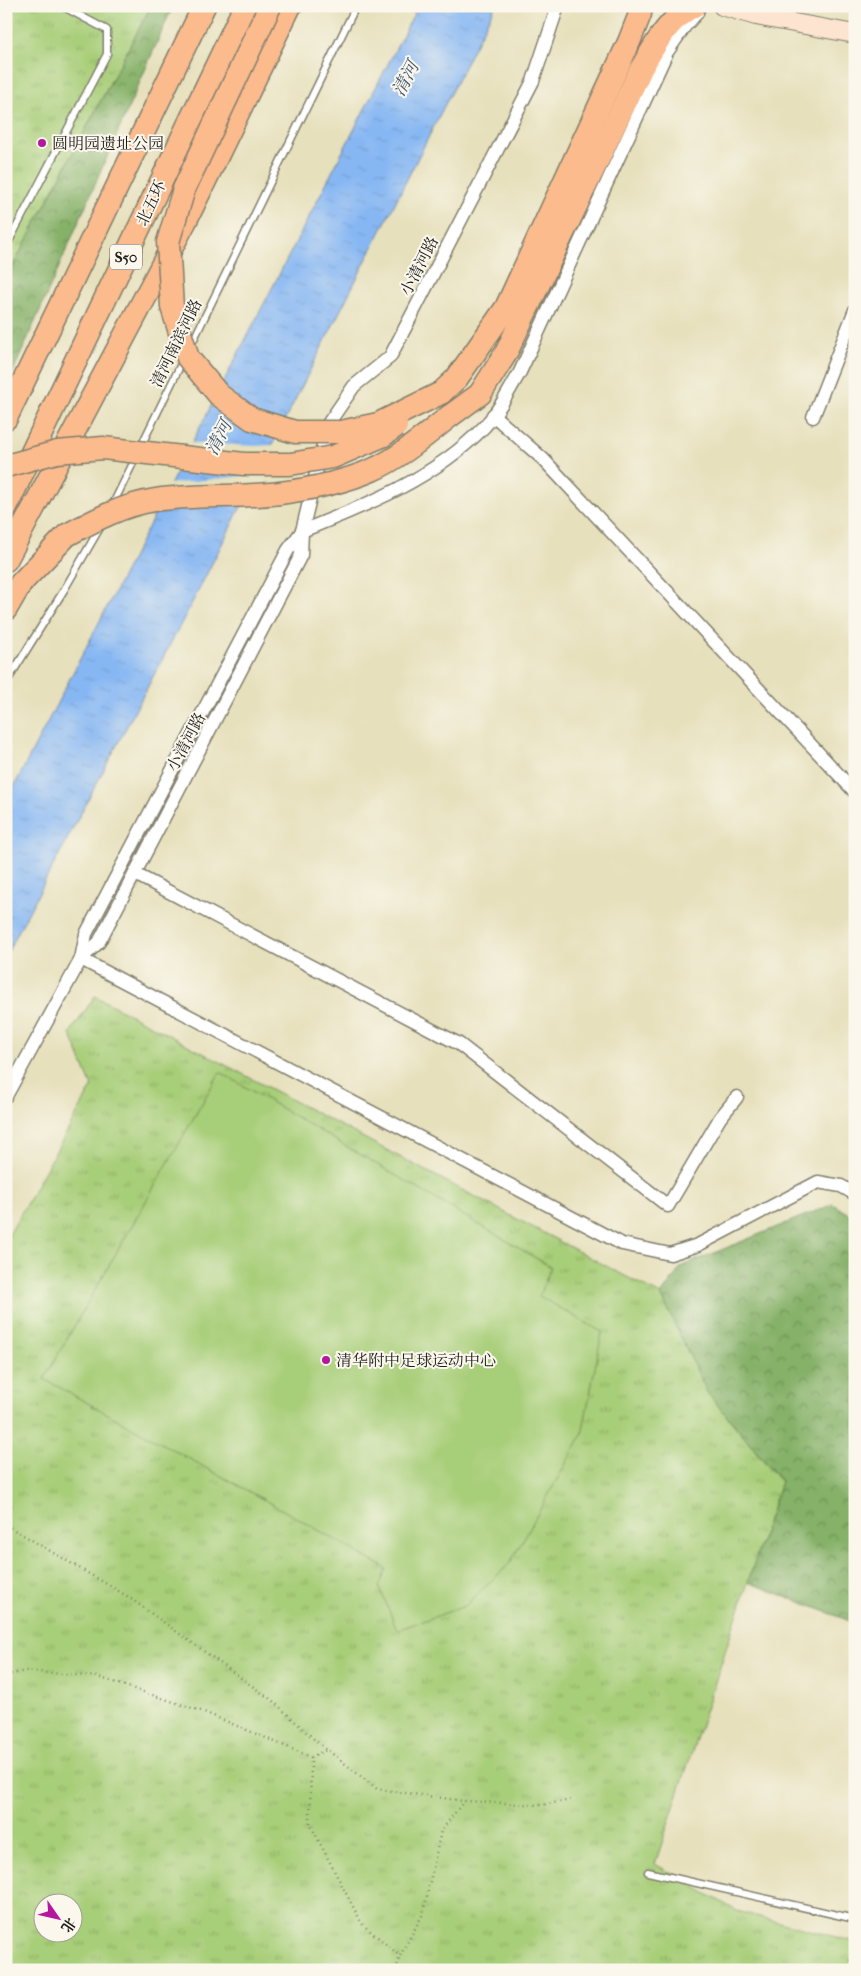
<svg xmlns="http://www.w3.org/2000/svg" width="861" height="1976" viewBox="0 0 861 1976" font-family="'IM FELL French Canon','Noto Serif SC',serif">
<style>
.grass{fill:url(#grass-tufts);stroke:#62754a;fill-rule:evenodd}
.forest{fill:url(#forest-crowns);stroke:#506642}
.pitch{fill:#a7ce78;stroke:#62754a}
.water{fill:url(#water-ripples);stroke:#526a88}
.pier{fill:#e6e0bc}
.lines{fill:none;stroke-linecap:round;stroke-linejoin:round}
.lane-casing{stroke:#817e6c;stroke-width:9}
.street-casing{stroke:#817e6c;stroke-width:15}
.secondary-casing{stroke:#817e6c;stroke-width:20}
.highway-casing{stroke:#817e6c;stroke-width:25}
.path{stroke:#817e6c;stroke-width:2.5;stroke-dasharray:1 4;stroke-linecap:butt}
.lane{stroke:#fff;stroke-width:6}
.street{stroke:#fff;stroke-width:12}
.secondary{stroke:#fde4d1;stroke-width:18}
.highway{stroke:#fbbb8d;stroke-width:22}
.highway-bridge-casing{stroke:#817e6c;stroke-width:25;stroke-linecap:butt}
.highway-bridge{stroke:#fbbb8d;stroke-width:22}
.poi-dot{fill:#b5179e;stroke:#fbf7ec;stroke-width:2}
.labels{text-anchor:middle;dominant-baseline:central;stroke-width:4;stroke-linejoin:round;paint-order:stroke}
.shield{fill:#fbf7ec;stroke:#5f5e5a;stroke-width:1}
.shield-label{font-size:15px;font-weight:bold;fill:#1c1c1c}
.poi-label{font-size:16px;fill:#1c1c1c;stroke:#fbf7ec;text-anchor:start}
.street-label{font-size:16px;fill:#1c1c1c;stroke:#fbf7ec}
.water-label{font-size:18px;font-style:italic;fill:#475a72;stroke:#fbf7ec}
</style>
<defs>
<pattern id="grass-tufts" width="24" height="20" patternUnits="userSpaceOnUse" patternTransform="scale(1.25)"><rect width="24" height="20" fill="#a7ce78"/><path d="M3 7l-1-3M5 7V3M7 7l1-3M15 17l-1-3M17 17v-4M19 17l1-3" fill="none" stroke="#8fb067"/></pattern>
<pattern id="forest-crowns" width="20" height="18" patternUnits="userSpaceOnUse" patternTransform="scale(1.25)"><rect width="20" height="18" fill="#85b168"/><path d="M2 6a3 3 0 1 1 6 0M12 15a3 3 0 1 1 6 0" fill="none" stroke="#6c8f55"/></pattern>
<pattern id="water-ripples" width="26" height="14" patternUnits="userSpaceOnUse" patternTransform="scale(1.25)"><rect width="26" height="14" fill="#87b7f3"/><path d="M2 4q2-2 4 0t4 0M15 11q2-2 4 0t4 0" fill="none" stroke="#749dd0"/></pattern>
</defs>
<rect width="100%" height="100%" fill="#fbf7ec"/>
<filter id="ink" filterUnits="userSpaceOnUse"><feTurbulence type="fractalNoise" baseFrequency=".02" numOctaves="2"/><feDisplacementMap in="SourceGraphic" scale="10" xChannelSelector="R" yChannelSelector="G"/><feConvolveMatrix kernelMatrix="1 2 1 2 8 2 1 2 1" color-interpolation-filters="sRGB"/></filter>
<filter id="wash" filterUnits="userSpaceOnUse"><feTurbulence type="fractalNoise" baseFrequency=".0096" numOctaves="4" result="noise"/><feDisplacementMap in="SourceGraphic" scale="20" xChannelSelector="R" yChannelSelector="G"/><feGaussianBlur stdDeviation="1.12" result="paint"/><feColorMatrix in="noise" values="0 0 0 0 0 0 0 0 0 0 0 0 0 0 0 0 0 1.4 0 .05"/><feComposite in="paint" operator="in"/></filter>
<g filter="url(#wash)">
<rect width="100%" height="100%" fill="#e6e0bc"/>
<g class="grass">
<path d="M6,6H151L6,279Z"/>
<path d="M95,996L661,1295L707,1392L781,1482L655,1864L737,1911L855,1942V1970H6V1240L92,1087L70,1033ZM42,1904H72V1934H42Z"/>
</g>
<g class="forest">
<path d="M151,6H173L6,388V279Z"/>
<path d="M833,1204L855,1218V1623L748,1582L781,1481L707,1392L661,1295L682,1266Z"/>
</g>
<path class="pitch" d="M220,1072L551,1267L539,1296L602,1332L582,1435L510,1563L465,1606L397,1630L379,1586L387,1569L290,1514L44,1379Z"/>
<path class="water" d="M418,6H495L192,603L6,955V802Z"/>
<g class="pier">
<path d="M190,443L256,446L276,445L267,462L181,460Z"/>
<path d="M261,474L252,493L160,501L169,484Z"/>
</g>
</g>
<g filter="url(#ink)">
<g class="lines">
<g class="lane-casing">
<g id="lane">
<path d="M6,247L107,54V30L62,6"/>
<path d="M191,345L356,6"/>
<path d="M140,448L183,360"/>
<path d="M112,506L136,457"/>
<path d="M6,683L64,590L101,526"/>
<path d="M648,1872L855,1919"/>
</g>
</g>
<g class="street-casing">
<g id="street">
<path d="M493,415L543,459L855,792"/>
<path d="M813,417L855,310"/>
<path d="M302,531C367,505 435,478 484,427C499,411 509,391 520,372L667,52L685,26L697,13"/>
<path d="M135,874L459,1044L668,1206L720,1118L737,1097"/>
<path d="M81,959L99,942L301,555L302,531L328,424L354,386L390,357L533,81L558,6"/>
<path d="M81,959L622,1244L670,1254L698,1245L818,1182L841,1186L855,1194"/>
<path d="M6,1096L81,959L86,934L288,550L302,531"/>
</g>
</g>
<g class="secondary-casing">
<path id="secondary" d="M722,6L756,16L855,34"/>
</g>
<g class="highway-casing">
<g id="highway">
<path d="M441,393L457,378L506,308L629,42L640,14L641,6"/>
<path d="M450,416L480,394L506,353L641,69C655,45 668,19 694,6"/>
<path d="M6,418L204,6"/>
<path d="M6,507L245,6"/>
<path d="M6,560L185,222L290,6"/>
<path d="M6,609L21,583L67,535"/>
</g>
</g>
<g class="path">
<path d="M6,1525L127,1596L273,1701L316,1741L377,1789L464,1801L541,1805L572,1800"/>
<path d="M6,1675L26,1671L98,1677L204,1712L311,1757L326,1750"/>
<path d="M311,1757L310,1824L362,1924L400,1956"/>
<path d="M396,1970L400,1956L423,1914L441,1831L464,1801"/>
<path d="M846,1970L855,1948"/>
</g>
<use href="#lane" class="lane"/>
<use href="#street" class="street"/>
<use href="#secondary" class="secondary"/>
<use href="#highway" class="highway"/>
<g class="highway-bridge-casing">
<g id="highway-bridge">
<path d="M270,6L184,189L168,242L172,307L188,358L219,395L252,419L295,432H341L378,424L441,393"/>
<path d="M6,466L57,452L103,448L244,464H290L333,457L382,436L396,426"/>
<path d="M67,535C95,520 123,505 155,500C197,494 239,498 280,493C311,489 344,482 372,470C400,458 427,434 450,416"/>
</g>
</g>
<use href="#highway-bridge" class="highway-bridge"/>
</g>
</g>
<g class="poi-dot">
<circle cx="42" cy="143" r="5"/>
<circle cx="326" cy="1360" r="5"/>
</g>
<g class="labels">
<rect class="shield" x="110" y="244.5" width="32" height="25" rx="4"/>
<g class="shield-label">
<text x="126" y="257">S50</text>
</g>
<g class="poi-label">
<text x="52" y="143">圆明园遗址公园</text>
<text x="336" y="1360">清华附中足球运动中心</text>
</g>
<g class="street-label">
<text transform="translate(151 203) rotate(-65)">北五环</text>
<text transform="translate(419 266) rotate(-63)">小清河路</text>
<text transform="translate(176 343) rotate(-64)">清河南滨河路</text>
<text transform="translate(186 742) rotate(-62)">小清河路</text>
</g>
<g class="water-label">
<text transform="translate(406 79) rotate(-62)">清河</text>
<text transform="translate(219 438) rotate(-62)">清河</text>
</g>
</g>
<rect width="861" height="1976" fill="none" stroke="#fbf7ec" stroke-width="25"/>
<g transform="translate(58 1918) rotate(124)"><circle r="24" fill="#fbf7ec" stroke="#a29f99"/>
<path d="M0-4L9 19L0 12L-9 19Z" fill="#b5179e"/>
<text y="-8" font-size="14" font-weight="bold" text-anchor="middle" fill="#1c1c1c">北</text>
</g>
</svg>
